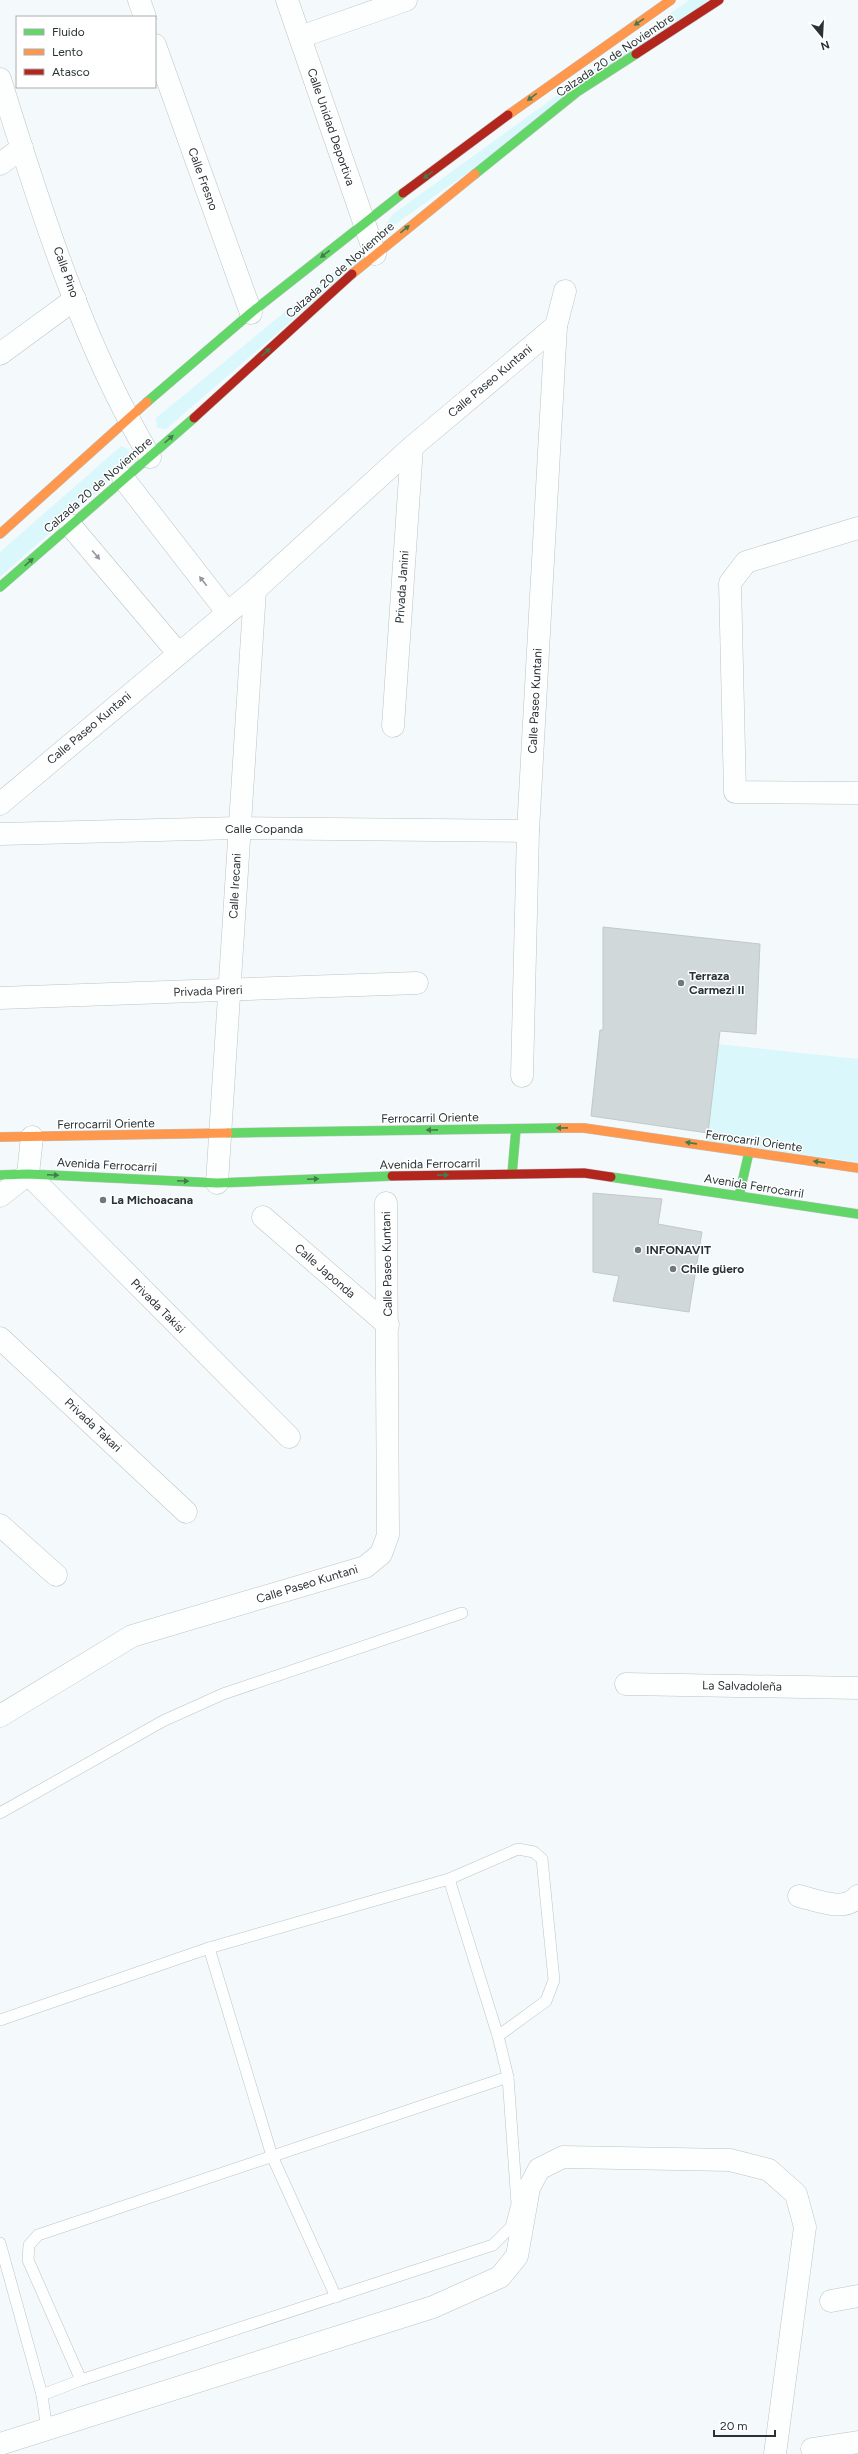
<svg xmlns="http://www.w3.org/2000/svg" width="858" height="2454" viewBox="0 0 858 2454" font-family="Figtree,sans-serif">
<style>
.green{fill:#daf7fb}
.building{fill:#d0d8d9;stroke:#c1c9cb}
.lines{fill:none;stroke-linecap:round;stroke-linejoin:round}
.lane-casing{stroke:#bcc4c5;stroke-width:12}
.street-casing{stroke:#bcc4c5;stroke-width:23}
.fast-casing{stroke:#bcc4c5;stroke-width:10}
.slow-casing{stroke:#bcc4c5;stroke-width:10}
.jam-casing{stroke:#bcc4c5;stroke-width:10}
.lane{stroke:#fdfefe;stroke-width:11}
.street{stroke:#fdfefe;stroke-width:22}
.fast{stroke:#63d668;stroke-width:9}
.slow{stroke:#ff974d;stroke-width:9}
.jam{stroke:#b3261e;stroke-width:9}
.oneway{fill:#437c4c}
.oneway2{fill:#93989a}
.poi-dot{fill:#70797a;stroke:#fff;stroke-width:1.5}
.labels{text-anchor:middle;dominant-baseline:central;stroke-width:3;stroke-linejoin:round;paint-order:stroke}
.street-label{font-size:12px;fill:#293335;stroke:#fff}
.poi-label{font-size:12px;font-weight:bold;fill:#293335;stroke:#fff;text-anchor:start}
</style>
<rect width="100%" height="100%" fill="#f4fafb"/>
<g class="green">
<path d="M689,0H709L376,238L393,214Z"/>
<path d="M360,250L367,256L166,429L157,428L156,418Z"/>
<path d="M121,446L128,449L133,460L0,577V552Z"/>
<path d="M718,1044L858,1059V1162L707,1141Z"/>
</g>
<g class="building">
<path d="M603,927L760,944L756,1034L720,1031L708,1133L591,1116L600,1030H603Z"/>
<path d="M593,1193L662,1199L658,1224L702,1232L689,1312L613,1301L619,1276L593,1272Z"/>
</g>
<g class="lines">
<g class="lane-casing">
<g id="lane">
<path d="M0,1813L163,1721L223,1694L462,1613"/>
<path d="M449,1879L498,2036"/>
<path d="M209,1948L272,2156L336,2297"/>
<path d="M0,2020L209,1948L449,1879L518,1849L534,1852L542,1859L554,1980L546,2001L498,2036L508,2077L517,2204L511,2227L493,2245L81,2380L42,2395"/>
<path d="M0,2243L42,2395L47,2430"/>
<path d="M81,2380L28,2260L29,2245L38,2235L508,2077"/>
</g>
</g>
<g class="street-casing">
<g id="street">
<path d="M139,0L145,17"/>
<path d="M287,0L375,254"/>
<path d="M300,37L406,0"/>
<path d="M155,45L251,313"/>
<path d="M0,79C39,205 82,343 150,457"/>
<path d="M0,164L22,148"/>
<path d="M0,354L75,299"/>
<path d="M123,478L227,612"/>
<path d="M70,525L178,653"/>
<path d="M858,528L746,562L730,583L735,792L858,793"/>
<path d="M393,726L412,447"/>
<path d="M0,804L255,590L412,447L556,326"/>
<path d="M0,834L238,828L528,831"/>
<path d="M0,998L417,983"/>
<path d="M522,1076L528,831L556,326L565,291"/>
<path d="M28,1174L289,1437"/>
<path d="M217,1183L255,590"/>
<path d="M0,1196L28,1174L32,1137"/>
<path d="M263,1217L388,1325"/>
<path d="M0,1338L186,1512"/>
<path d="M0,1525L56,1575"/>
<path d="M626,1684L858,1688"/>
<path d="M0,1716L132,1636L365,1567L381,1554L388,1535L386,1203"/>
<path d="M799,1896C816,1900 845,1913 858,1896"/>
<path d="M831,2301L858,2296"/>
<path d="M0,2444L433,2307L500,2277L517,2256L529,2188L539,2169L563,2157L730,2160L769,2170L796,2194L805,2227L775,2454"/>
<path d="M812,2449L858,2442"/>
</g>
</g>
<g class="fast-casing">
<g id="fast">
<path d="M475,174L577,92L636,54"/>
<path d="M147,402L252,312L403,193"/>
<path d="M0,587L194,418"/>
<path d="M228,1133L561,1128"/>
<path d="M512,1174L516,1129"/>
<path d="M0,1175L28,1174L217,1183L392,1176"/>
<path d="M611,1177L858,1214"/>
<path d="M739,1196L749,1152"/>
</g>
</g>
<g class="slow-casing">
<g id="slow">
<path d="M508,115L671,0"/>
<path d="M352,274L475,174"/>
<path d="M0,534L147,402"/>
<path d="M561,1128H584L858,1168"/>
<path d="M0,1137L228,1133"/>
</g>
</g>
<g class="jam-casing">
<g id="jam">
<path d="M636,54L719,0"/>
<path d="M403,193L508,115"/>
<path d="M194,418L352,274"/>
<path d="M392,1176L584,1173L611,1177"/>
</g>
</g>
<use href="#lane" class="lane"/>
<use href="#street" class="street"/>
<use href="#fast" class="fast"/>
<use href="#slow" class="slow"/>
<use href="#jam" class="jam"/>
</g>
<defs><path id="oneway-solid" d="M-6-.8H1V-3.2L6.5 0L1 3.2V.8H-6Z"/></defs>
<g class="oneway">
<use href="#oneway-solid" transform="translate(639 22) rotate(146)"/>
<use href="#oneway-solid" transform="translate(532 97) rotate(143)"/>
<use href="#oneway-solid" transform="translate(428 175) rotate(143)"/>
<use href="#oneway-solid" transform="translate(405 229) rotate(-39)"/>
<use href="#oneway-solid" transform="translate(325 254) rotate(142)"/>
<use href="#oneway-solid" transform="translate(266 352) rotate(-42)"/>
<use href="#oneway-solid" transform="translate(169 439) rotate(-42)"/>
<use href="#oneway-solid" transform="translate(29 562) rotate(-42)"/>
<use href="#oneway-solid" transform="translate(562 1128) rotate(179)"/>
<use href="#oneway-solid" transform="translate(432 1130) rotate(179)"/>
<use href="#oneway-solid" transform="translate(691 1143) rotate(-172)"/>
<use href="#oneway-solid" transform="translate(819 1162) rotate(-172)"/>
<use href="#oneway-solid" transform="translate(53 1175) rotate(3)"/>
<use href="#oneway-solid" transform="translate(443 1175) rotate(-1)"/>
<use href="#oneway-solid" transform="translate(313 1179) rotate(-2)"/>
<use href="#oneway-solid" transform="translate(183 1181) rotate(3)"/>
</g>
<g class="oneway2">
<use href="#oneway-solid" transform="translate(96 555) rotate(50)"/>
<use href="#oneway-solid" transform="translate(203 581) rotate(-128)"/>
</g>
<g class="poi-dot">
<circle cx="681" cy="983" r="4"/>
<circle cx="103" cy="1200" r="4"/>
<circle cx="638" cy="1250" r="4"/>
<circle cx="673" cy="1269" r="4"/>
</g>
<g class="labels">
<g class="street-label">
<text transform="translate(615 55) rotate(-34)">Calzada 20 de Noviembre</text>
<text transform="translate(331 127) rotate(71)">Calle Unidad Deportiva</text>
<text transform="translate(203 179) rotate(70)">Calle Fresno</text>
<text transform="translate(340 270) rotate(-41)">Calzada 20 de Noviembre</text>
<text transform="translate(66 272) rotate(70)">Calle Pino</text>
<text transform="translate(490 381) rotate(-40)">Calle Paseo Kuntani</text>
<text transform="translate(98 485) rotate(-41)">Calzada 20 de Noviembre</text>
<text transform="translate(402 587) rotate(-86)">Privada Janini</text>
<text transform="translate(535 701) rotate(-87)">Calle Paseo Kuntani</text>
<text transform="translate(89 728) rotate(-40)">Calle Paseo Kuntani</text>
<text x="264" y="829">Calle Copanda</text>
<text transform="translate(235 886) rotate(-87)">Calle Irecani</text>
<text transform="translate(208 991) rotate(-2)">Privada Pireri</text>
<text transform="translate(430 1118) rotate(-1)">Ferrocarril Oriente</text>
<text transform="translate(106 1124) rotate(-1)">Ferrocarril Oriente</text>
<text transform="translate(754 1141) rotate(8)">Ferrocarril Oriente</text>
<text transform="translate(430 1164) rotate(-1)">Avenida Ferrocarril</text>
<text transform="translate(107 1165) rotate(3)">Avenida Ferrocarril</text>
<text transform="translate(754 1186) rotate(9)">Avenida Ferrocarril</text>
<text transform="translate(387 1264) rotate(-91)">Calle Paseo Kuntani</text>
<text transform="translate(325 1271) rotate(41)">Calle Japonda</text>
<text transform="translate(158 1306) rotate(45)">Privada Takisi</text>
<text transform="translate(93 1425) rotate(43)">Privada Takari</text>
<text transform="translate(307 1584) rotate(-17)">Calle Paseo Kuntani</text>
<text transform="translate(742 1686) rotate(1)">La Salvadoleña</text>
</g>
<g class="poi-label">
<text x="689" y="976">Terraza<tspan x="689" dy="14">Carmezi II</tspan></text>
<text x="111" y="1200">La Michoacana</text>
<text x="646" y="1250">INFONAVIT</text>
<text x="681" y="1269">Chile güero</text>
</g>
</g>
<rect x="16" y="16" width="140" height="72" fill="#ffffff" stroke="#a9adae"/>
<rect x="24" y="29" width="20" height="6" fill="#63d668" stroke="#a9adae"/>
<text x="52" y="36" font-size="12" fill="#293335">Fluido</text>
<rect x="24" y="49" width="20" height="6" fill="#ff974d" stroke="#a9adae"/>
<text x="52" y="56" font-size="12" fill="#293335">Lento</text>
<rect x="24" y="69" width="20" height="6" fill="#b3261e" stroke="#a9adae"/>
<text x="52" y="76" font-size="12" fill="#293335">Atasco</text>
<g transform="translate(822 36) rotate(162)" stroke="#ffffff" stroke-width="3" paint-order="stroke">
<path d="M0-3L7 15L0 10L-7 15Z" fill="#293335"/>
<text y="-6" font-size="11" font-weight="bold" text-anchor="middle" fill="#293335">N</text>
</g>
<path d="M714 2430v6h61v-6" fill="none" stroke="#293335" stroke-width="2"/>
<text x="720" y="2430" font-size="12" fill="#293335" stroke="#ffffff" stroke-width="3" paint-order="stroke">20 m</text>
</svg>
